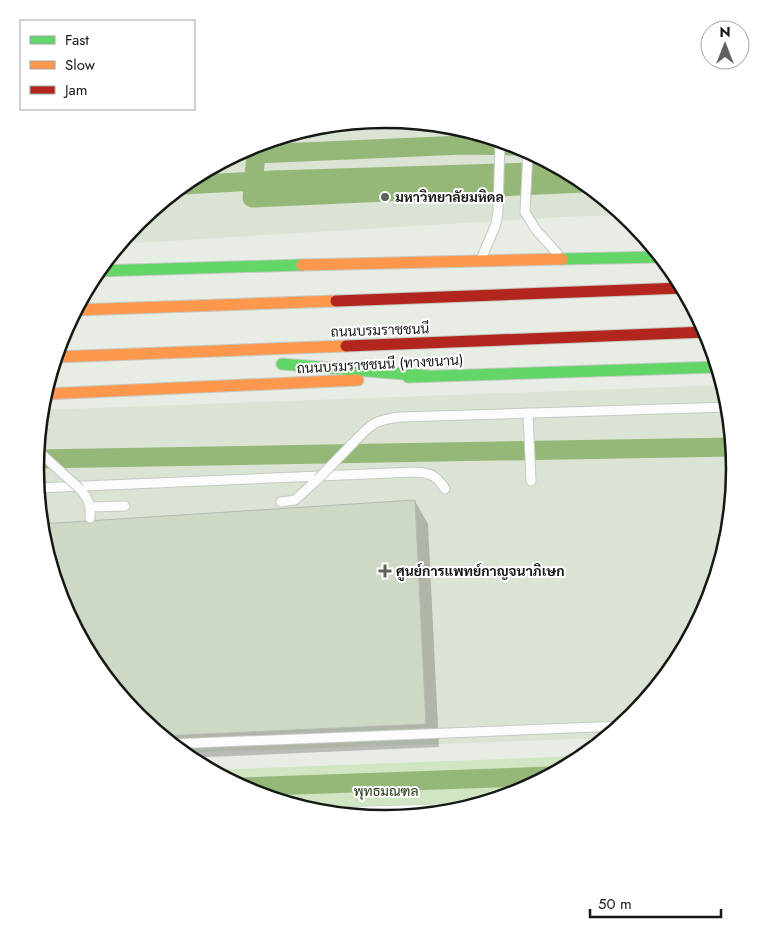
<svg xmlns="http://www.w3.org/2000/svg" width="770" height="939" viewBox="0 0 770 939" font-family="Jost,Sarabun,sans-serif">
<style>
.built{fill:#dbe4d4}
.green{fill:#d0e5c1}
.shadow{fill:#0003}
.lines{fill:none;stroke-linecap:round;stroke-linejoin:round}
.canal{stroke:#95b878;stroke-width:19}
.building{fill:#cdd9c4;stroke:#b6b9b3}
.lane-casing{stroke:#c5c9c3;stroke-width:11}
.street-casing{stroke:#c5c9c3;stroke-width:19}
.fast-casing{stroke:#c5c9c3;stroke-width:13}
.slow-casing{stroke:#c5c9c3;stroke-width:13}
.jam-casing{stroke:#c5c9c3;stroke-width:13}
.lane{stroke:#fbfcfb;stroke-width:9}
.street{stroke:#fbfcfb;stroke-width:18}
.fast{stroke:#63d668;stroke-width:11}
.slow{stroke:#ff974d;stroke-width:11}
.jam{stroke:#b3261e;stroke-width:11}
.lane-bridge-casing{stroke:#c5c9c3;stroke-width:11;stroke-linecap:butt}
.lane-bridge{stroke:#fbfcfb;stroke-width:9}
.poi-dot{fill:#5e625c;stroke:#fff;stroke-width:2}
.labels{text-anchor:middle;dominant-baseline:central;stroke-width:4;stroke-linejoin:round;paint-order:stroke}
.poi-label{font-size:14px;font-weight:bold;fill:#151813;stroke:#fff;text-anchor:start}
.street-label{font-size:14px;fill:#151813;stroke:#fff}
.park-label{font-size:14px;fill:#253814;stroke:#fff}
.rim{fill:none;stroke:#151813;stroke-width:2.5}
</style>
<rect width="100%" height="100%" fill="#e7ece4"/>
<g class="built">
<path d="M385,120L454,126L519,146L580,179L624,215L562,217L119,244L138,222L191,178L251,146L317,126Z"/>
<path d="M723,385L728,402L735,470L728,538L708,604L676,664L632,717L607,738L181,753L137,717L94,664L62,603L42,537L35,469L41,410Z"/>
</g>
<path class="green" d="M585,756L579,761L519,793L453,813L385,819L316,813L251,793L209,770Z"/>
<path class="shadow" d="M415,501L428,524L439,747L187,758L137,717L94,664L62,603L42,537L40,525Z"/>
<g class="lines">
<g class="canal">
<path d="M517,146L463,145L256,154L252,198L585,183"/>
<path d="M183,185L272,180L565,171"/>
<path d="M36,459L733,447"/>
<path d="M240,787L550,776"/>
</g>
</g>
<path class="building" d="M415,500L426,724L161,736L137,717L94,664L62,603L42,537L40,524Z"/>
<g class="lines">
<g class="lane-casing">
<g id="lane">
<path d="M528,151L525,212L536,230L558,254"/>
<path d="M482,257L496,224L498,212L500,140"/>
<path d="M528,413L531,481"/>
<path d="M354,442C371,424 375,420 400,417L729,407"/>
<path d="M37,488L415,472C431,473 436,475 445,489"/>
<path d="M80,489C88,498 91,505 90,518"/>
<path d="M281,502L295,500L318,479"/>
<path d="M91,507L125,506"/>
<path d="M170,744L621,726"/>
</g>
</g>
<g class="street-casing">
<path id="street" d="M351,816L453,813"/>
</g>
<g class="fast-casing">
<g id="fast">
<path d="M562,259L661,257"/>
<path d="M97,271L302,265"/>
<path d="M97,272L104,271"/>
<path d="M282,364L428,376"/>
<path d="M408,377L718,367"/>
</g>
</g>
<g class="slow-casing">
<g id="slow">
<path d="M302,265L562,259"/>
<path d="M76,310L336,301"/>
<path d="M55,357L346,346"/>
<path d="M44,394L358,380"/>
</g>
</g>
<g class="jam-casing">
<g id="jam">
<path d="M336,301L683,288"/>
<path d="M346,346L706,332"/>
</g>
</g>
<use href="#lane" class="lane"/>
<use href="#street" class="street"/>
<use href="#fast" class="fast"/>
<use href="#slow" class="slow"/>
<use href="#jam" class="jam"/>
<g class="lane-bridge-casing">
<g id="lane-bridge">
<path d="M38,451L80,489"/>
<path d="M318,479L354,442"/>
</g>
</g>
<use href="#lane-bridge" class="lane-bridge"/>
</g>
<g class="poi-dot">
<circle cx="385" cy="197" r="5"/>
<path d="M382.5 563.5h5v5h5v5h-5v5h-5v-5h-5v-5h5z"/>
</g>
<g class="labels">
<g class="poi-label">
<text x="395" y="197">มหาวิทยาลัยมหิดล</text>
<text x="396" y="571">ศูนย์การแพทย์กาญจนาภิเษก</text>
</g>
<g class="street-label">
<text transform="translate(380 330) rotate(-2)">ถนนบรมราชชนนี</text>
<text transform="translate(380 364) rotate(-3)">ถนนบรมราชชนนี (ทางขนาน)</text>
</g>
<g class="park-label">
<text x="386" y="791">พุทธมณฑล</text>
</g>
</g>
<path d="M0 0H770V939H0ZM44 469a341 341 0 1 1 682 0a341 341 0 1 1-682 0Z" fill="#fff" fill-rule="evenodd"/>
<path class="rim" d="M44 469a341 341 0 1 1 682 0a341 341 0 1 1-682 0Z"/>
<rect x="20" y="20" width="175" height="90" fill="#ffffff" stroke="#a1a3a1"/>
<rect x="30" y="36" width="25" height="8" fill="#63d668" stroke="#a1a3a1"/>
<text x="65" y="45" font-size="15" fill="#151813">Fast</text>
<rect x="30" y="61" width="25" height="8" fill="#ff974d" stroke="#a1a3a1"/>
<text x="65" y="70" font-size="15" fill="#151813">Slow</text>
<rect x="30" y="86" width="25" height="8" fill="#b3261e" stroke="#a1a3a1"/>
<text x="65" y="95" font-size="15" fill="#151813">Jam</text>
<g transform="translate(725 45)"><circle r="24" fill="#ffffff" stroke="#a1a3a1"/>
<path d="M0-4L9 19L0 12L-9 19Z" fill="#5e625c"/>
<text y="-8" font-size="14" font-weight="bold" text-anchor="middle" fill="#151813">N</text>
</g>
<path d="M590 909v8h131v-8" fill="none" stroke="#151813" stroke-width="2.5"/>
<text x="598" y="909" font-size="15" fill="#151813" stroke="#ffffff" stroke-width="4" paint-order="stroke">50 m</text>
</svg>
